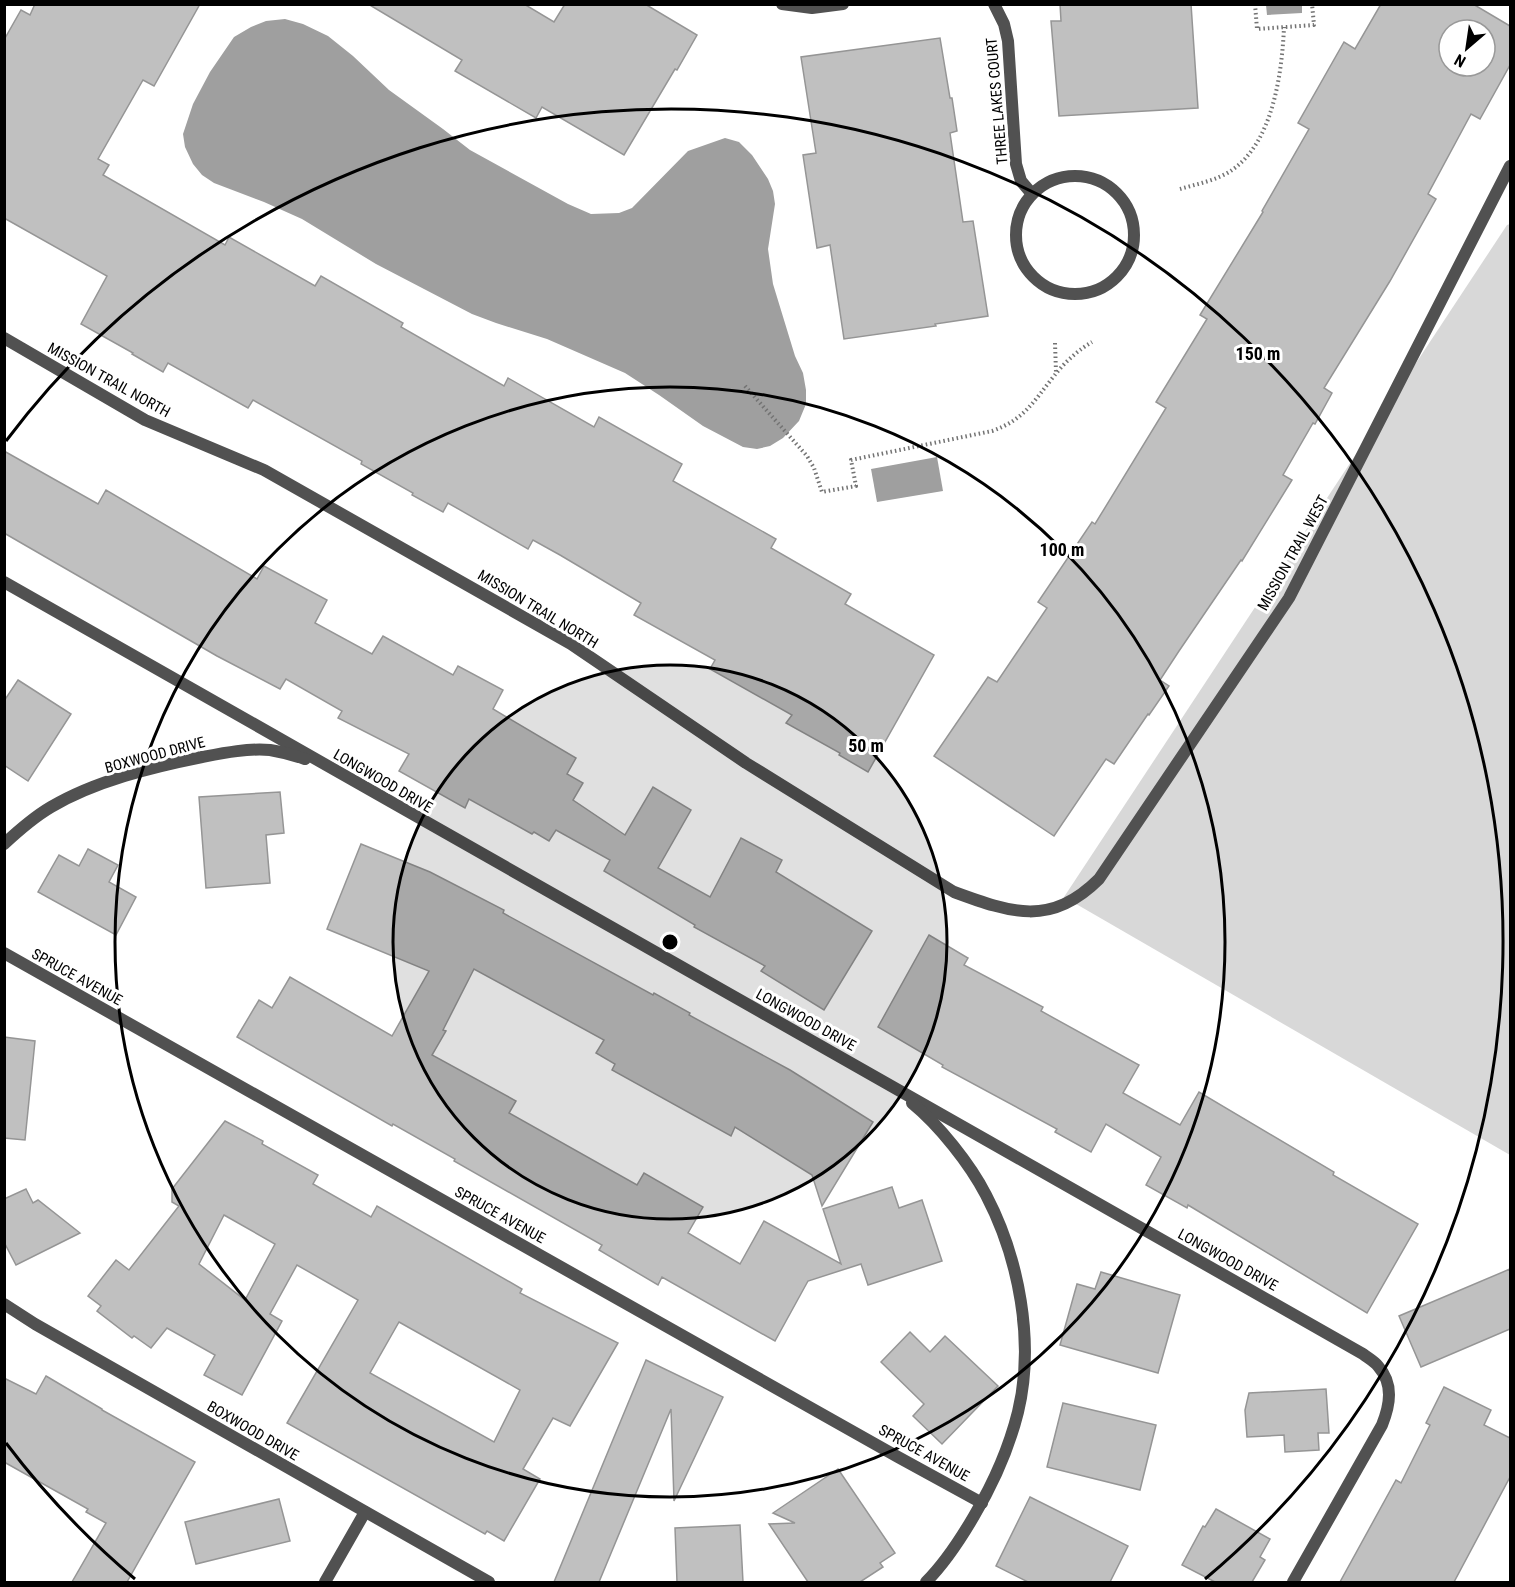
<svg xmlns="http://www.w3.org/2000/svg" width="1515" height="1587" viewBox="0 0 1515 1587" font-family="'Roboto Condensed',sans-serif">
<style>
.green{fill:#d8d8d8}
.water{fill:#9f9f9f}
.building{fill:#c0c0c0;stroke:#959595;stroke-width:1.5;fill-rule:evenodd}
.lines{fill:none;stroke-linecap:round;stroke-linejoin:round}
.path{stroke:#737373;stroke-width:4;stroke-dasharray:1.5 3;stroke-linecap:butt}
.street{stroke:#515151;stroke-width:12}
.ring{fill:none;stroke:#000;stroke-width:3}
.labels{text-anchor:middle;dominant-baseline:central;stroke-width:6;stroke-linejoin:round;paint-order:stroke}
.street-label{font-size:15px;fill:#000;stroke:#fff}
.centre{fill:#000;stroke:#fff;stroke-width:3}
.ring-label{font-size:18px;text-anchor:middle;font-weight:bold;fill:#000;stroke:#fff;stroke-width:6;stroke-linejoin:round;paint-order:stroke}
</style>
<rect width="100%" height="100%" fill="#fff"/>
<path class="green" d="M1510,224V1155L1064,897L1507,225Z"/>
<g class="water">
<path d="M1266,5H1302V13L1267,15Z"/>
<path d="M285,19L303,24L328,36L353,56L389,90L443,129L470,150L568,204L591,214L619,213L632,208L688,151L725,138L739,142L752,155L768,179L773,191L775,204L768,249L773,284L795,356L803,373L806,390V404L799,421L783,438L770,446L757,449L743,447L703,426L659,395L625,373L547,339L496,323L472,314L376,264L302,219L264,202L214,183L202,175L193,164L185,147L183,134L193,104L210,72L234,37L251,27L266,21Z"/>
<path d="M937,457L943,491L877,502L871,469Z"/>
</g>
<g class="building">
<path d="M35,4H200L154,86L143,80L98,159L109,165L103,175L225,245L229,237L315,286L321,276L403,323L401,327L504,386L508,378L594,427L599,417L682,464L673,481L776,539L771,548L851,594L845,604L934,655L868,772L839,755L840,753L786,723L792,715L710,669L715,660L634,615L641,603L560,555L533,540L528,549L448,503L443,512L412,495L413,493L361,464L362,461L253,400L248,408L168,363L163,372L132,354L133,353L81,324L107,276L4,218V40L21,10L30,15Z"/>
<path d="M368,4H524L554,22L565,4H645L697,35L677,70L675,69L624,155L542,107L536,118L455,71L462,60Z"/>
<path d="M1060,4H1191L1198,108L1059,116L1051,21H1061Z"/>
<path d="M1381,4H1473L1510,26V65L1480,119L1471,114L1428,194L1436,199L1390,281L1324,388L1332,393L1315,424L1313,423L1283,475L1292,480L1242,561L1241,560L1179,651L1160,680L1169,686L1149,715L1148,714L1114,764L1106,759L1054,836L934,756L988,677L997,682L1047,608L1038,602L1092,522L1095,524L1166,408L1156,402L1207,319L1200,315L1263,212L1262,211L1309,129L1298,123L1344,42L1355,49ZM1449,30H1485V66H1449Z"/>
<path d="M940,38L950,98H952L957,131L950,133L963,222L973,221L988,316L935,324L936,326L844,339L830,245L817,248L803,155L816,153L801,57Z"/>
<path d="M4,451L98,504L106,490L257,579L264,566L327,600L315,623L372,654L383,636L453,675L458,666L503,690L493,709L576,758L567,774L583,783L573,800L625,835L653,787L691,810L658,868L710,897L741,838L782,860L776,872L872,931L824,1010L761,971L765,966L694,927L695,925L604,871L610,860L556,830L549,841L534,832L532,834L469,799L465,808L399,771L409,754L338,718L342,711L286,679L280,689L217,656L4,533Z"/>
<path d="M18,680L71,714L28,781L4,765V701Z"/>
<path d="M280,792L284,833L266,835L270,883L206,888L199,797Z"/>
<path d="M361,844L430,872L504,910L503,913L653,995L654,993L690,1013L689,1015L790,1070L873,1122L822,1206L812,1175L735,1127L731,1136L612,1070L615,1064L596,1053L604,1040L474,969L443,1030L446,1031L432,1055L516,1101L509,1113L637,1185L644,1173L703,1207L688,1233L740,1264L764,1221L841,1264L823,1209L892,1187L899,1208L922,1200L942,1261L868,1285L861,1264L808,1281L775,1341L662,1277L658,1285L599,1250L602,1245L454,1161L455,1159L393,1124L392,1126L237,1037L259,1000L272,1008L290,977L392,1036L429,971L327,929Z"/>
<path d="M88,849L118,865L109,882L136,897L116,935L38,892L59,855L79,866Z"/>
<path d="M929,935L968,958L964,965L1043,1007L1041,1011L1139,1065L1123,1093L1180,1125L1199,1092L1334,1172L1333,1175L1418,1224L1367,1313L1188,1205L1187,1208L1146,1185L1161,1157L1106,1124L1091,1152L1055,1132L1057,1129L942,1067L943,1065L878,1027Z"/>
<path d="M4,1037L35,1041L25,1140L4,1138Z"/>
<path d="M225,1121L263,1141L262,1144L318,1175L313,1184L371,1217L377,1206L522,1289L520,1293L618,1343L570,1426L553,1418L523,1469L540,1479L504,1541L487,1531L485,1534L287,1423L358,1300L297,1265L270,1314L282,1321L242,1395L204,1375L215,1355L167,1328L151,1348L134,1336L132,1338L97,1311L101,1306L88,1296L116,1260L129,1270L179,1206L172,1202V1189ZM224,1215L275,1244L245,1300L199,1264ZM399,1322L520,1390L494,1442L370,1373Z"/>
<path d="M26,1189L33,1203L38,1200L80,1233L16,1265L4,1242V1199Z"/>
<path d="M1510,1269V1329L1421,1367L1399,1316Z"/>
<path d="M1101,1272L1180,1295L1158,1373L1060,1345L1077,1284L1095,1289Z"/>
<path d="M910,1332L930,1352L945,1336L998,1386L942,1444L913,1416L924,1404L881,1362Z"/>
<path d="M646,1360L723,1397L674,1501L671,1409L599,1582H554Z"/>
<path d="M46,1376L102,1409V1410L195,1462L127,1582H72L106,1523L86,1512L88,1509L4,1462V1378L36,1394Z"/>
<path d="M1444,1387L1491,1410L1484,1425L1510,1438V1477L1454,1582H1340L1396,1480L1401,1483L1430,1425L1426,1423Z"/>
<path d="M1326,1389L1329,1433H1318L1319,1450L1285,1452L1284,1435L1247,1437L1245,1410L1249,1393Z"/>
<path d="M1063,1403L1156,1425L1140,1490L1047,1467Z"/>
<path d="M838,1469L895,1553L880,1563L883,1567L860,1582H808L769,1524L795,1523L773,1513Z"/>
<path d="M1030,1497L1128,1546L1110,1582H1028L996,1566Z"/>
<path d="M279,1499L290,1541L196,1564L185,1522Z"/>
<path d="M1216,1509L1270,1539L1260,1557L1265,1560L1252,1582H1215L1182,1565L1203,1526L1205,1527Z"/>
<path d="M740,1525L743,1582H677L675,1528Z"/>
</g>
<g class="lines">
<g class="path">
<path d="M1255,4L1257,29L1314,25L1312,4"/>
<path d="M1180,189C1197,184 1218,180 1232,170C1273,142 1282,73 1284,27"/>
<path d="M1055,343L1056,372"/>
<path d="M745,386L807,456L814,468L822,492L856,486L851,460L992,431C1024,420 1034,401 1054,376C1064,363 1078,350 1092,342"/>
</g>
<g class="street">
<path d="M782,4L812,8L843,4"/>
<path d="M994,4L1004,24L1008,41L1016,164L1021,181L1032,194"/>
<circle cx="1075" cy="235" r="59"/>
<path d="M4,338L145,420L264,470L571,644L746,763L954,892C1011,913 1051,927 1099,879L1289,598L1510,166"/>
<path d="M4,582L1363,1354C1368,1358 1374,1361 1378,1366C1394,1384 1390,1405 1382,1425L1293,1582"/>
<path d="M4,844C18,831 34,817 51,807C95,781 152,767 202,757C223,753 248,748 270,750C282,752 294,755 305,759"/>
<path d="M4,953L898,1457L982,1503"/>
<path d="M912,1103C939,1125 970,1164 986,1195C1019,1258 1035,1342 1018,1412C1009,1448 993,1484 974,1516C960,1540 945,1563 926,1582"/>
<path d="M4,1304L35,1324L489,1582"/>
<path d="M325,1582L365,1512"/>
</g>
</g>
<circle cx="670" cy="942" r="277" fill="#000" fill-opacity=".12"/>
<g class="ring">
<circle cx="670" cy="942" r="277"/>
<circle cx="670" cy="942" r="555"/>
<path d="M135 1579A832 832 0 0 1 6 1443M6 441A832 832 0 1 1 1205 1579"/>
</g>
<g class="labels">
<g class="street-label">
<text transform="translate(997 101) rotate(-95)">THREE LAKES COURT</text>
<text transform="translate(109 380) rotate(29)">MISSION TRAIL NORTH</text>
<text transform="translate(1293 553) rotate(-61)">MISSION TRAIL WEST</text>
<text transform="translate(538 609) rotate(31)">MISSION TRAIL NORTH</text>
<text transform="translate(155 755) rotate(-15)">BOXWOOD DRIVE</text>
<text transform="translate(383 781) rotate(30)">LONGWOOD DRIVE</text>
<text transform="translate(77 977) rotate(29)">SPRUCE AVENUE</text>
<text transform="translate(806 1020) rotate(29)">LONGWOOD DRIVE</text>
<text transform="translate(500 1215) rotate(29)">SPRUCE AVENUE</text>
<text transform="translate(1228 1260) rotate(29)">LONGWOOD DRIVE</text>
<text transform="translate(253 1431) rotate(30)">BOXWOOD DRIVE</text>
<text transform="translate(924 1453) rotate(29)">SPRUCE AVENUE</text>
</g>
</g>
<circle cx="670" cy="942" r="9" class="centre"/>
<g class="ring-label">
<text x="1258" y="360">150 m</text>
<text x="1062" y="556">100 m</text>
<text x="866" y="752">50 m</text>
</g>
<rect width="1515" height="1587" fill="none" stroke="#000000" stroke-width="12"/>
<g transform="translate(1467 48) rotate(209)"><circle r="28" fill="#ffffff" stroke="#999999" stroke-width="1.5"/>
<path d="M0-4.5L10 22L0 15L-10 22Z" fill="#000000"/>
<text y="-9" font-size="16" font-weight="bold" text-anchor="middle" fill="#000000">N</text>
</g>
</svg>
